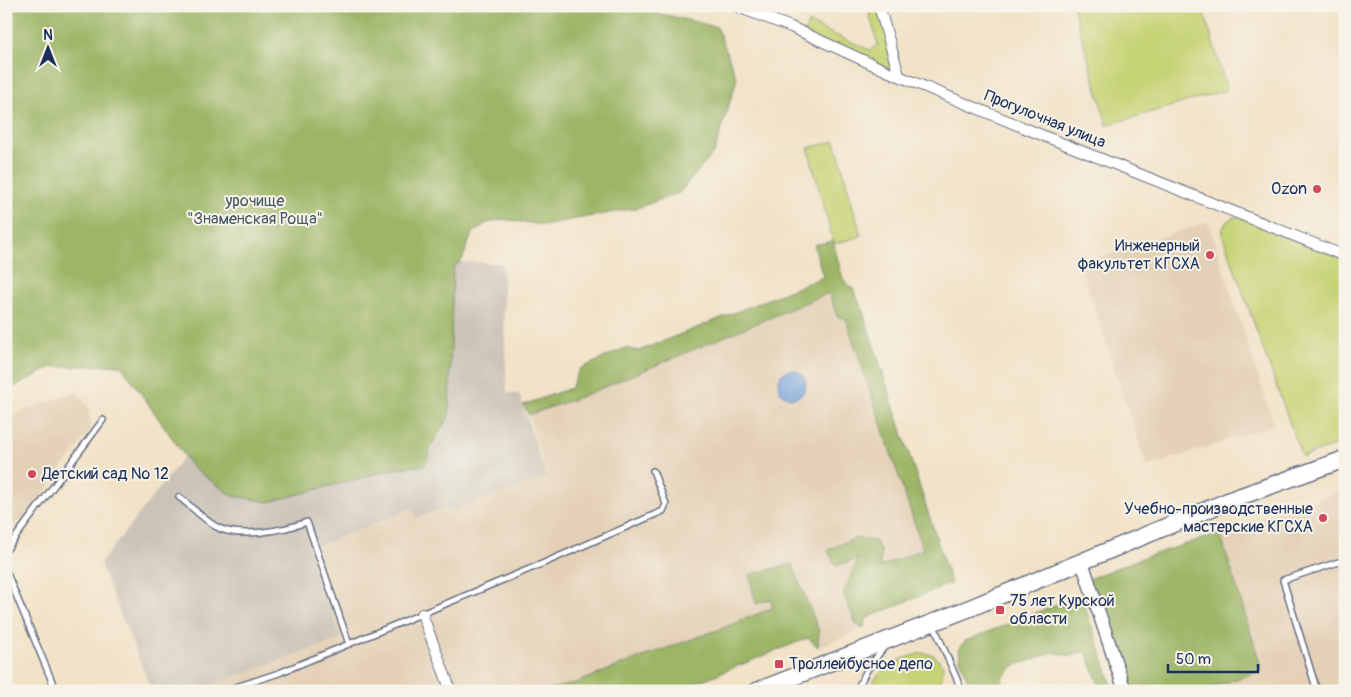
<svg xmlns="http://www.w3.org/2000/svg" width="1351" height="697" viewBox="0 0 1351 697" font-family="Pangolin,sans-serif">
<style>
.built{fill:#e4d0b6}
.industrial{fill:#cbc2b8}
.green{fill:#c6d374;stroke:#708169}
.forest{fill:#9cb566;stroke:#5c7262}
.water{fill:#709fd9;stroke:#46679c}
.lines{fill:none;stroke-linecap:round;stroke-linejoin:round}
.service-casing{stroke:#666e83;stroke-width:8}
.minor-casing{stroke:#666e83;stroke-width:12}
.tertiary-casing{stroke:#666e83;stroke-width:15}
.primary-casing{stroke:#666e83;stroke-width:19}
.service{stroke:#fff;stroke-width:5}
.minor{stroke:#fff;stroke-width:10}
.tertiary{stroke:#fff;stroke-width:12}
.primary{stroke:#fff;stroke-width:16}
.poi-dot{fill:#d1495b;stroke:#f7f3e8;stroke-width:2}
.labels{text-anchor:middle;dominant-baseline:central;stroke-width:4;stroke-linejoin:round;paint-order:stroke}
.street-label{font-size:16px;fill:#1b2f5e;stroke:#f7f3e8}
.poi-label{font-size:16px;fill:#1b2f5e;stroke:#f7f3e8;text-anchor:end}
.park-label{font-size:16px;fill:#465864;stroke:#f7f3e8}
</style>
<rect width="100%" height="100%" fill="#f7f3e8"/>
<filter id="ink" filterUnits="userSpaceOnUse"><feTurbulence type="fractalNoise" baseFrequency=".02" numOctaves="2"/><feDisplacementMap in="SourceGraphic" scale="10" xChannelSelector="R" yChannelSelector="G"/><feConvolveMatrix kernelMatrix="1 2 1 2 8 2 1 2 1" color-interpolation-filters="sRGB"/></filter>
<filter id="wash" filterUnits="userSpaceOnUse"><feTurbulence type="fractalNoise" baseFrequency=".0096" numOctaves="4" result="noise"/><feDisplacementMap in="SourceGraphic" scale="20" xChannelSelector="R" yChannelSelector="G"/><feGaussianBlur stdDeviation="1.12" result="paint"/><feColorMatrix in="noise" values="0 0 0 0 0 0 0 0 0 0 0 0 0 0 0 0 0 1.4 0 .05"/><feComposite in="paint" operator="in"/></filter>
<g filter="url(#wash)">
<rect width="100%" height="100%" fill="#f2e2c7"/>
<g class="built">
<path d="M1208,222L1274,425L1147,467L1080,264Z"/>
<path d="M829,293L837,316L846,318L923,550L880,567L863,629L818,647L808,638L723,628L631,661L576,683L541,691H201L200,689L341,639L309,549L412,508L418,518L443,508L546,477L529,415L580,397Z"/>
<path d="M76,392L88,405L91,429L24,520L6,526V418Z"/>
<path d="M1345,490V691H1202L1262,670L1220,533Z"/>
</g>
<path class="industrial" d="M450,262L502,263L507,393L519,394L546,477L450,511L443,508L417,518L412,508L310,549L341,639L201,689V691H152L100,564L186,454L424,461L444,429Z"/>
<g class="green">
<path d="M867,6H879L897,72L803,37L808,23L870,50L878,45Z"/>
<path d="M1073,6H1202L1227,90L1107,125Z"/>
<path d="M835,141L861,236L834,244L808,148Z"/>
<path d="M1234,217H1239L1345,260V442L1302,457L1223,237C1221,228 1225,221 1234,217Z"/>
<path d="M921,653L934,655L943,666L941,682L931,691H870C877,666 899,660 921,653Z"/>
</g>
<g class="forest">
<path d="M6,6H628L717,27L737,79L714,153L679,193L637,208L543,225L502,219L485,224L472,234L462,260L453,268L449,416L431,447L425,465L398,468L269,502L233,496L193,468L121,365L52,367L6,391Z"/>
<path d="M833,241L843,279L853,289L861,306L951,583L867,618L863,629L856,624L843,594L858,559L836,566L828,550L855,538L875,541L881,551L880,567L923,549L846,319L837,316L829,293L580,397L529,415L523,405L571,388L580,369L625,348L639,351L823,277L814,245Z"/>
<path d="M1220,533L1262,670L1202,691H1124L1088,579L1139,559Z"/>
<path d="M792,564L819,631L818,647L808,638L675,691H541L576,683L631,661L723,628L772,608L771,599L756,604L749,575Z"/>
<path d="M1081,595L1114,691H1101L1086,651L1071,656L1054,652L1014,666L1002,678L1006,690L1010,691H982L970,686L960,659L959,647L965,641Z"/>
</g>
<circle class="water" cx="792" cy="384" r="14"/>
</g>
<g filter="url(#ink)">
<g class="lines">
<g class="service-casing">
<g id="service">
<path d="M179,497C191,506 202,518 215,526C237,540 284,530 307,522L349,644"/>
<path d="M6,550L103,420"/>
<path d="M6,571L56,691"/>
<path d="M934,626L962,691"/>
<path d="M224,691L279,673L544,563L656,514L663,511L666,504L653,471"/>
<path d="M856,691L867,670L884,647"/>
<path d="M1317,691L1283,580L1345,560"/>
</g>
</g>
<g class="minor-casing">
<g id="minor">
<path d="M735,6L791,27L889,72L1044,136L1345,256"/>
<path d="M879,6L899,75"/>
<path d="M422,614L451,691"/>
</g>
</g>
<g class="tertiary-casing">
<path id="tertiary" d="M1082,562L1125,691"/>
</g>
<g class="primary-casing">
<path id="primary" d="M757,691L970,608L1233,499L1345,459"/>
</g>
<use href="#service" class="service"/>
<use href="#minor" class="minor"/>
<use href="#tertiary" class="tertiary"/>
<use href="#primary" class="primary"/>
</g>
</g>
<g class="poi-dot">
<circle cx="1317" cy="189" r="5"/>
<circle cx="1210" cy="255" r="5"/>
<circle cx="32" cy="474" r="5"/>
<circle cx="1323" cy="518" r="5"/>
<rect x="995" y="605" width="10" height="10" rx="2.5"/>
<rect x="774" y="659" width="10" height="10" rx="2.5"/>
</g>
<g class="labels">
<g class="street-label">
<text transform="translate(1045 119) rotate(22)">Прогулочная улица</text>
</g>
<g class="poi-label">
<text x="1307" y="189">Ozon</text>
<text x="1200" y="246">Инженерный<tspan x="1200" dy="18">факультет КГСХА</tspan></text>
<text x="42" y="474" text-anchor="start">Детский сад № 12</text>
<text x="1313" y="509">Учебно-производственные<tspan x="1313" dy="18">мастерские КГСХА</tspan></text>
<text x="1010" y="601" text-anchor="start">75 лет Курской<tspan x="1010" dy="18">области</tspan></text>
<text x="789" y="664" text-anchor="start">Троллейбусное депо</text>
</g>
<g class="park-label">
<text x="255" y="201">урочище<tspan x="255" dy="18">"Знаменская Роща"</tspan></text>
</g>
</g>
<rect width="1351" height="697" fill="none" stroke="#f7f3e8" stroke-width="25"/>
<g transform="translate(48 48)" stroke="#f7f3e8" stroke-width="4" paint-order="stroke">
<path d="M0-4L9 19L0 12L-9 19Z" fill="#1b2f5e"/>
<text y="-8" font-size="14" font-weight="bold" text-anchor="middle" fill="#1b2f5e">N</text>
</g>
<path d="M1168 664v8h90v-8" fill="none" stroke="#1b2f5e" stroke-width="2.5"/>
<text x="1176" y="664" font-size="15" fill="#1b2f5e" stroke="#f7f3e8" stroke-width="4" paint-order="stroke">50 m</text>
</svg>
